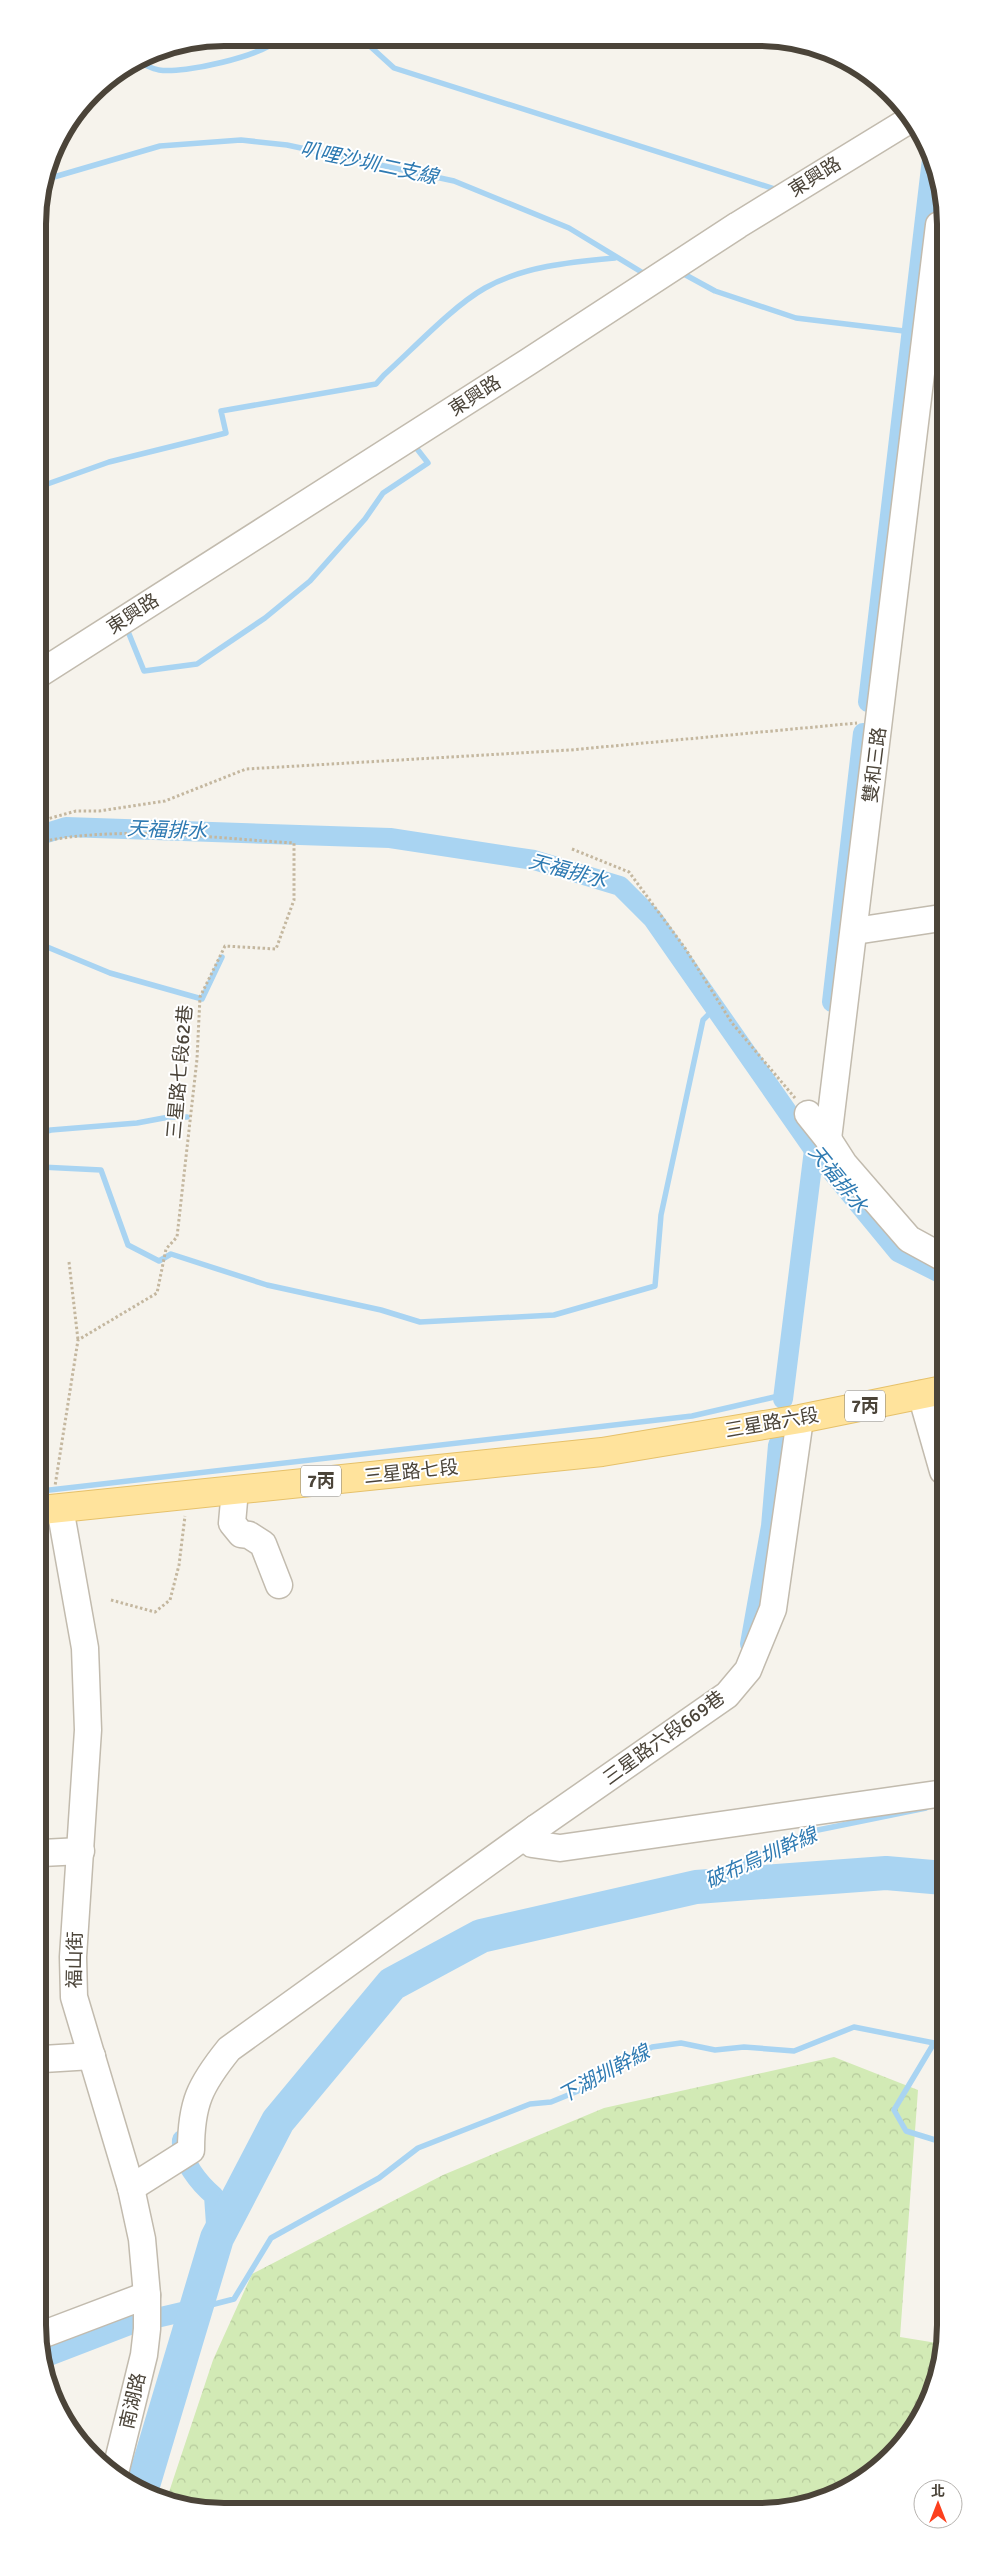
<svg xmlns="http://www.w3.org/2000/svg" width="983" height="2549" viewBox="0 0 983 2549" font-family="Signika,'Noto Sans TC',sans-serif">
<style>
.forest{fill:url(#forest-crowns)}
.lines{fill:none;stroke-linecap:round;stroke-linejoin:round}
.stream{stroke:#a9d4f2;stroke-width:5.5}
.canal{stroke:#a9d4f2;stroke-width:20}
.river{stroke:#a9d4f2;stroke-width:34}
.minor-casing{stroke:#c2bbae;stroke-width:29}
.major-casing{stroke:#e6c16a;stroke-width:30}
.path{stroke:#c4b79f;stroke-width:3;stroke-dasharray:2.5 2.5;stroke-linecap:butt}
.minor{stroke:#fff;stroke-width:26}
.major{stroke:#ffe39c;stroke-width:28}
.labels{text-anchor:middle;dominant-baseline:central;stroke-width:4;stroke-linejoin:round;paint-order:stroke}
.shield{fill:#fff;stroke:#817c74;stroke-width:1}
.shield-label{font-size:18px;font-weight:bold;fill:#4b4439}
.street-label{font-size:19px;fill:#4b4439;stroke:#fff}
.water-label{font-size:20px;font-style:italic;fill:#2e7ab2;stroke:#fff}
.rim{fill:none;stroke:#4b4439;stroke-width:6}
</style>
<defs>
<pattern id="forest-crowns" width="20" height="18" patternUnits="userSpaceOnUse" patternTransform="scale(1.25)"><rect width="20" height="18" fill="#d2eab5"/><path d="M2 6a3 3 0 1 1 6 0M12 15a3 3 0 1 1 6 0" fill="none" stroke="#b6ca9c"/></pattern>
</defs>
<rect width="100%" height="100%" fill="#f6f3ec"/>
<path class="forest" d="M834,2057L918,2090L900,2337L943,2344L931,2396L899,2448L862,2480L807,2505L188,2508L166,2501L213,2360L252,2274L443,2175L604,2108Z"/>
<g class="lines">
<g class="stream">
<path d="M361,38L394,68L778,190"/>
<path d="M137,62C144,64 152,69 159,70C184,74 263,56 280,38"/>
<path d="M47,179L160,146L241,140L287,145L454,181L569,228L648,276"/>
<path d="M679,275L682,273L715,291L796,318L904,331"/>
<path d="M39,487L109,462L226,433L221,411L376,384L384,375C413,349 453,306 485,288C524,266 572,262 615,258"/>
<path d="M125,630L127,629L144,671L197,664L265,618L310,581L365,519L383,493L428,463L414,445L417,443"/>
<path d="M40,944L110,973L202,999L222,957"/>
<path d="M40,1133L51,1130L137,1123L169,1117H187"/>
<path d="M41,1167L101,1170L128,1245L159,1261L171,1254L267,1285L381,1310L420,1322L554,1315L655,1286L661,1215L703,1020L714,1009"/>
<path d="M41,1491L692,1416L783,1395"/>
<path d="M696,1887L785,1842L813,1831L926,1808"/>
<path d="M195,2309L234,2299L271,2238L379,2178L418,2148L530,2104L551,2102L578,2091L652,2047L681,2043L715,2050L744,2047L794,2051L854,2027L934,2043L894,2110L906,2131L945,2143"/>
</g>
<g class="canal">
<path d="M868,702L932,159"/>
<path d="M40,835L66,827L390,838L534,860L620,886L653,919L814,1150L898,1252L942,1274"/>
<path d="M832,1002L863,733"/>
<path d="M783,1399L815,1142"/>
<path d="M750,1644L771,1526L778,1445"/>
<path d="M182,2140C180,2161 200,2184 214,2196L217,2238"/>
<path d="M44,2358L135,2323L195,2309"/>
</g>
<path class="river" d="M141,2492L217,2238L278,2121L392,1984L481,1936L696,1887L886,1873L944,1878"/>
<g class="minor-casing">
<g id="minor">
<path d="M39,674L528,362L738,225L911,119"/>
<path d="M855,931L941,918"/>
<path d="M808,1114L828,1139L844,1164L909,1239L942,1257"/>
<path d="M828,1139L939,225"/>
<path d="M921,1394L943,1471"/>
<path d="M235,1490L232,1523L241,1534L249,1535L263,1544L279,1585"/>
<path d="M60,1508L85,1648L88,1730L73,1957L74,1997L131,2188L142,2239L147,2295V2329L144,2355L115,2473"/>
<path d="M536,1828L531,1835L532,1844L560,1848L944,1793"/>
<path d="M42,1853L81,1851"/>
<path d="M43,2059L92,2056"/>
<path d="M131,2188L191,2150C191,2103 200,2085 229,2049L536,1828L727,1695L748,1670L773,1609L800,1419"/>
<path d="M44,2334L147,2295"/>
</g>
</g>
<g class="major-casing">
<path id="major" d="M41,1510L602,1452L800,1419L943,1390"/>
</g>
<g class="path">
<path d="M40,821L76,811H99L165,801L246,769L570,750L857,723"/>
<path d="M40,842C122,825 210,838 294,843V900L276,949L225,946L200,997L197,1059L177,1237L166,1249L157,1293L78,1340L55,1486"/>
<path d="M572,849L629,872L685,948L732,1023L795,1098"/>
<path d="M69,1262L78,1340"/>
<path d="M111,1600L155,1612L170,1600L179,1565L185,1516"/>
</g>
<use href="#minor" class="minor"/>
<use href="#major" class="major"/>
</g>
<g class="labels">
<g class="shield">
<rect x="845" y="1390.5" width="40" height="31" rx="4"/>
<rect x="301" y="1465.5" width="40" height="31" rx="4"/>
</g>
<g class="shield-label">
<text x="865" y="1406">7丙</text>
<text x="321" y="1481">7丙</text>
</g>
<g class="street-label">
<text transform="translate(815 177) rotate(-32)">東興路</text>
<text transform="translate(475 396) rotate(-33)">東興路</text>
<text transform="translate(133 614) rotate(-33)">東興路</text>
<text transform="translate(875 765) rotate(-83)">雙和三路</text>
<text transform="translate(180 1072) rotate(-85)">三星路七段62巷</text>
<text transform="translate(772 1423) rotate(-10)">三星路六段</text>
<text transform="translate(411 1472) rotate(-6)">三星路七段</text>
<text transform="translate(664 1738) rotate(-36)">三星路六段669巷</text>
<text transform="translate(75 1960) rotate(-89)">福山街</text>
<text transform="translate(133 2401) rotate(-77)">南湖路</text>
</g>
<g class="water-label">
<text transform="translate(369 163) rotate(12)">叭哩沙圳二支線</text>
<text transform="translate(167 830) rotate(2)">天福排水</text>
<text transform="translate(568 871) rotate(15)">天福排水</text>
<text transform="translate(838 1179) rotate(51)">天福排水</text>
<text transform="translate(761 1858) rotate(-24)">破布烏圳幹線</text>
<text transform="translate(604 2074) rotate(-28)">下湖圳幹線</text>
</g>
</g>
<path d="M0 0H983V2549H0ZM224 46H759A178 178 0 0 1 937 224V2325A178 178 0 0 1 759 2503H224A178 178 0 0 1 46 2325V224A178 178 0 0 1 224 46Z" fill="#fff" fill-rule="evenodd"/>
<path class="rim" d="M224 46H759A178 178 0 0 1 937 224V2325A178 178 0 0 1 759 2503H224A178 178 0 0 1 46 2325V224A178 178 0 0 1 224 46Z"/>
<g transform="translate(938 2504)"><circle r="24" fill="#ffffff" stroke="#b7b4b0"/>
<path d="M0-4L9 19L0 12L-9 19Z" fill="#fc3f1d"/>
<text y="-8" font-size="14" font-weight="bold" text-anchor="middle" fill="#4b4439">北</text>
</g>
</svg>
